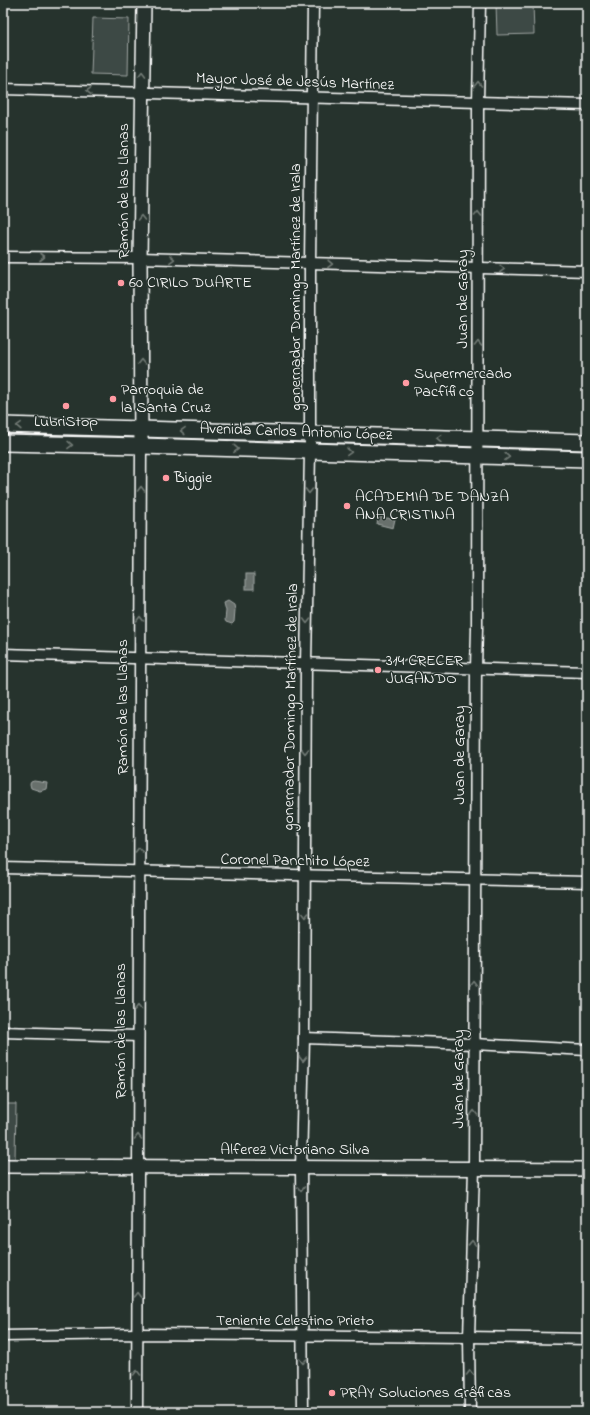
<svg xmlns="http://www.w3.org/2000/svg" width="590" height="1415" viewBox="0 0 590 1415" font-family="'Indie Flower',sans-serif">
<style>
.grass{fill:url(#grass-tufts);stroke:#9ea4a2}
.garden{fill:#3e4944;stroke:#9ea4a2}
.water{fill:#67706c;stroke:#a4a9a7}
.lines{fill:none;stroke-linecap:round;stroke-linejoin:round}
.minor-casing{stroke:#fff;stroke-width:13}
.tertiary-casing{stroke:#fff;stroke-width:16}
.secondary-casing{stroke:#fff;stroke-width:18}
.minor{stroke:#26332d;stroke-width:10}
.tertiary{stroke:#26332d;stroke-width:13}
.secondary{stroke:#26332d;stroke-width:15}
.oneway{stroke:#727a76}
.poi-dot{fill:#ff9aa2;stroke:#26332d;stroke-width:1.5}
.labels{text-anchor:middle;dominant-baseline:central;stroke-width:3;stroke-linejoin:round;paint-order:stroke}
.street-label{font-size:16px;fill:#fff;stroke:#26332d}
.poi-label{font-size:16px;fill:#fff;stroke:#26332d;text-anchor:start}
</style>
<defs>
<pattern id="grass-tufts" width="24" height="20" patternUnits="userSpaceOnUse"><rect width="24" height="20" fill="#3e4944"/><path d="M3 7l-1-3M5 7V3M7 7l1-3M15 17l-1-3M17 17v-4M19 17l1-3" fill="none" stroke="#5b6460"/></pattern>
</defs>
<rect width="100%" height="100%" fill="#26332d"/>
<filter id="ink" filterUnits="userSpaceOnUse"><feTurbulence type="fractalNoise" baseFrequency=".025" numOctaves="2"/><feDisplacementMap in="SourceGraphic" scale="8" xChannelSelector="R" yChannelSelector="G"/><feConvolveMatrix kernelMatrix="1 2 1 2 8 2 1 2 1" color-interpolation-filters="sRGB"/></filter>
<g filter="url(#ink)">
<g class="grass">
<path d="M3,433L128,436L131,439L3,437Z"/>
<path d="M153,437L295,441L298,444L153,440Z"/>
<path d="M324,442L463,446L466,449L321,445Z"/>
<path d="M489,446L587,449V454L487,449Z"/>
</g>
<g class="garden">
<path d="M496,3H533L534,34L497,35Z"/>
<path d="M93,18L129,19L128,75L91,74Z"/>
<path d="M3,1104H16L15,1159H3Z"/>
</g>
<g class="water">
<path d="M378,517L395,519L393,528L377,524Z"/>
<rect x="246" y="574" width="8" height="15"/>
<path d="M228,601L234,605L235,610L234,622L232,624L226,622L225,620L226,611L224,603Z"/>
<path d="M34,781L47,783L46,789L40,791L31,788L30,784L31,782Z"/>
</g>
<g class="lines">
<g class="minor-casing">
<g id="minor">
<path d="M3,89L587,105"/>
<path d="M3,257L140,258L587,271"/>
<path d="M3,654L587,672"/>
<path d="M3,868L587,882"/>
<path d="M3,1032L138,1036"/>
<path d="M304,1038L474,1044L587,1050"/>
<path d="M3,1336L137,1334L469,1337L587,1339"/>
<path d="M137,1412L141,446"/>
<path d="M303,1412L301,1168L304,1038L306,663L310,452V263L313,3"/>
<path d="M470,1412L469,1337L474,1169L476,668L477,628L478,102L480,3"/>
</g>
</g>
<g class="tertiary-casing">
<g id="tertiary">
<path d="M141,446L140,258L144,3"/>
<path d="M3,1166L587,1169"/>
</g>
</g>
<g class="secondary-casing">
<g id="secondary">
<path d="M3,425L587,442"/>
<path d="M3,443L141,446L587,459"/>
</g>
</g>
<use href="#minor" class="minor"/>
<use href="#tertiary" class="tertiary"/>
<use href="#secondary" class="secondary"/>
</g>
<defs><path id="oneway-chevron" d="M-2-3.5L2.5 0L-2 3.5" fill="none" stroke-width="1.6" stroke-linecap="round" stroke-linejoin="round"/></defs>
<g class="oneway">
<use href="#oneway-chevron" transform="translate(142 74) rotate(-89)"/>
<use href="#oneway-chevron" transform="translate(478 84) rotate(-89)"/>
<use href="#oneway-chevron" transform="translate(89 91) rotate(-178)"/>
<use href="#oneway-chevron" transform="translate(478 214) rotate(-90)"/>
<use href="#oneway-chevron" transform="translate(141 218) rotate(-90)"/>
<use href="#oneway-chevron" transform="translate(42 257)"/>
<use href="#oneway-chevron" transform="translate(172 259) rotate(2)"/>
<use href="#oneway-chevron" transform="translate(330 264) rotate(2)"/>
<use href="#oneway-chevron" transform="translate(502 269) rotate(2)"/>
<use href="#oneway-chevron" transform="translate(478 344) rotate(-90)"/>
<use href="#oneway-chevron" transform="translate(141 362) rotate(-90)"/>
<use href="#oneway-chevron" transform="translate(19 426) rotate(-178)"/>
<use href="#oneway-chevron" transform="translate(183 431) rotate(-178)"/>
<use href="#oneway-chevron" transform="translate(439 438) rotate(-179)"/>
<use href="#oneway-chevron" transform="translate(70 445) rotate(1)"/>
<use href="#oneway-chevron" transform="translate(236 449) rotate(2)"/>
<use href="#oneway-chevron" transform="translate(349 452) rotate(2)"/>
<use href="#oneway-chevron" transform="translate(507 457) rotate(2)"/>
<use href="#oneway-chevron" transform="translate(141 489) rotate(-90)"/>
<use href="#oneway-chevron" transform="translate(309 491) rotate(91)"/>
<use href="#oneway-chevron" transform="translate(140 619) rotate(-90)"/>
<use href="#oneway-chevron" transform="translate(307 621) rotate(91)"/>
<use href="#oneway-chevron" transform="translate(305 751) rotate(90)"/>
<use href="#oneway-chevron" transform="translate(139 850) rotate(-90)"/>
<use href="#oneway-chevron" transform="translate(305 915) rotate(91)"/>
<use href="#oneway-chevron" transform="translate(474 983) rotate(-89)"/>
<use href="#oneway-chevron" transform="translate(138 1008) rotate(-90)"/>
<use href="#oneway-chevron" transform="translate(303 1059) rotate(91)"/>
<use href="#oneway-chevron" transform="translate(474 1113) rotate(-90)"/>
<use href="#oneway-chevron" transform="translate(138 1137) rotate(-90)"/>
<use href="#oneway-chevron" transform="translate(301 1189) rotate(89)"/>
<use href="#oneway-chevron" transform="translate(472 1243) rotate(-88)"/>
<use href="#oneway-chevron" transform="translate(137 1295) rotate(-89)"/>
<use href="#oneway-chevron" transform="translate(303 1361) rotate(90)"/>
<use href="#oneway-chevron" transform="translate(137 1373) rotate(-90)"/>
<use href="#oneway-chevron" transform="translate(470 1373) rotate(-90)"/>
</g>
</g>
<g class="poi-dot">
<circle cx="121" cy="283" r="4"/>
<circle cx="406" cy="383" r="4"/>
<circle cx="113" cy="399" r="4"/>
<circle cx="66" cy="406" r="4"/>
<circle cx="166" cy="478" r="4"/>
<circle cx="347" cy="506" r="4"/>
<circle cx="378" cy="670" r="4"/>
<circle cx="332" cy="1393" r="4"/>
</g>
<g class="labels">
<g class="street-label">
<text transform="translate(295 82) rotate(2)">Mayor José de Jesús Martínez</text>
<text transform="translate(124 191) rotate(-90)">Ramón de las Llanas</text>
<text transform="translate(296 287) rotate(-90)">gonernador Domingo Martínez de Irala</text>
<text transform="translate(463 299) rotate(-90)">Juan de Garay</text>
<text transform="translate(296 432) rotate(2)">Avenida Carlos Antonio López</text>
<text transform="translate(123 707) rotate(-90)">Ramón de las Llanas</text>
<text transform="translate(291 707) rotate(-89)">gonernador Domingo Martínez de Irala</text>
<text transform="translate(460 755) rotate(-90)">Juan de Garay</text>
<text transform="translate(295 861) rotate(1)">Coronel Panchito López</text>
<text transform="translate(121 1031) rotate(-90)">Ramón de las Llanas</text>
<text transform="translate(459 1079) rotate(-90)">Juan de Garay</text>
<text x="295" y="1150">Alferez Victoriano Silva</text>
<text x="295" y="1321">Teniente Celestino Prieto</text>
</g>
<g class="poi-label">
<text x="129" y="283">60 CIRILO DUARTE</text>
<text x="414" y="374">Supermercado<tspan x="414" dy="18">Pacfífico</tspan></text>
<text x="121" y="390">Parroquia de<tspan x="121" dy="18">la Santa Cruz</tspan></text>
<text x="66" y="422" text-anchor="middle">LubriStop</text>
<text x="174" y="478">Biggie</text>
<text x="355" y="497">ACADEMIA DE DANZA<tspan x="355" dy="18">ANA CRISTINA</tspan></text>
<text x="386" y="661">314 CRECER<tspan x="386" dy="18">JUGANDO</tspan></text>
<text x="340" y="1393">PRAY Soluciones Gráficas</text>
</g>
</g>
<rect width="590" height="1415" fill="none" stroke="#26332d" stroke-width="16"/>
<rect x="8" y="8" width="574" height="1399" fill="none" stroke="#fff" stroke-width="1.5" filter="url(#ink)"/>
</svg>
